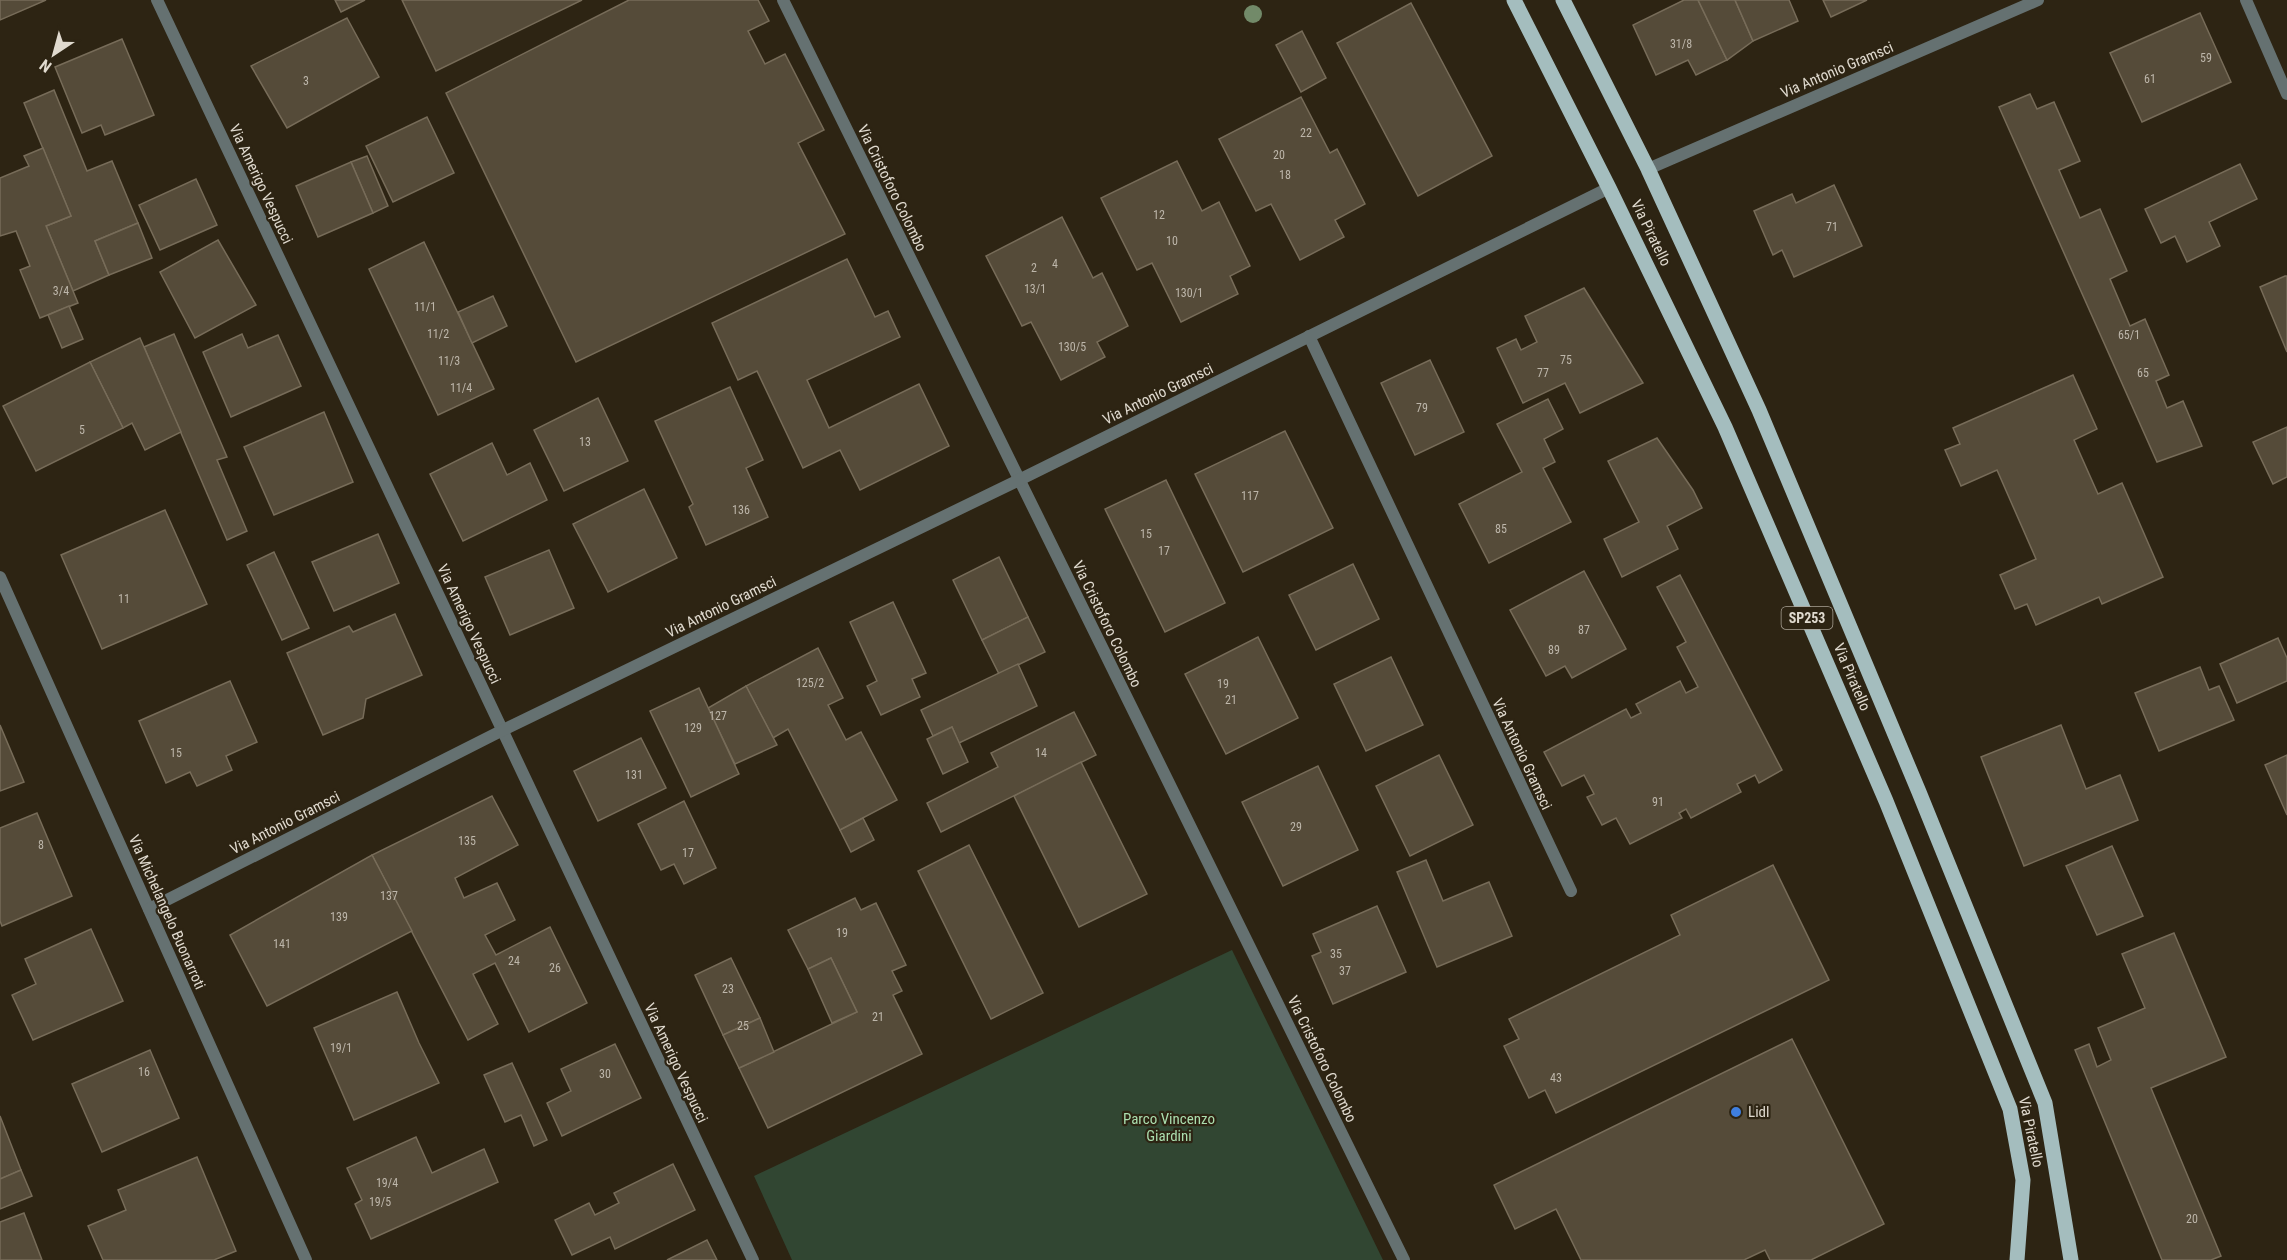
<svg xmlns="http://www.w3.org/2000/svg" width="2287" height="1260" viewBox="0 0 2287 1260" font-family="'Roboto Condensed',sans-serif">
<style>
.green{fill:#314632}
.building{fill:#554b39;stroke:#776c59;stroke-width:1.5}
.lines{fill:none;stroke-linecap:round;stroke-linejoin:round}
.minor{stroke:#657171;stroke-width:12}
.primary{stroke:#a4bdbe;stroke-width:15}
.tree{fill:#728a69}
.shop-dot{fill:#3f7fe0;stroke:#2d2413;stroke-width:2}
.labels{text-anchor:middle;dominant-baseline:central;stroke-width:4.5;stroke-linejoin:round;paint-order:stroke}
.number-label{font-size:12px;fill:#bdb6aa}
.shield{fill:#2d2413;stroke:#aaa397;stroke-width:1.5}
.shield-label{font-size:14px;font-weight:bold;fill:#e0dacf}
.street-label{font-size:15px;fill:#e0dacf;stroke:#2d2413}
.poi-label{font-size:15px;fill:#e0dacf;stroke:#2d2413;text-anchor:start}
.park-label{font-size:15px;fill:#abdeaf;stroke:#2d2413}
</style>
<rect width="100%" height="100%" fill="#2d2413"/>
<path class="green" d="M1232,950L1383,1260H792L754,1176Z"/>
<g class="building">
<path d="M0,0H46L0,20Z"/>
<path d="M335,0H365L341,12Z"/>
<path d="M402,0H582L436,71Z"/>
<path d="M629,0H758L769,21L748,31L765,64L785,54L824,130L798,143L845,234L576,362L446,93Z"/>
<path d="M1684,0H1698L1727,60L1696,75L1688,60L1656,75L1633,25Z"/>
<path d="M1698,0H1735L1753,41L1727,60Z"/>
<path d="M1735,0H1789L1798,21L1753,41Z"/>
<path d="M1823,0H1867L1831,17Z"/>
<path d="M1411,3L1492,156L1418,196L1337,43Z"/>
<path d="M2200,13L2231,82L2142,122L2110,53Z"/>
<path d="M347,18L379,77L287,128L251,66Z"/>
<path d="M1302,31L1326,78L1301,92L1276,45Z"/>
<path d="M122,39L154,115L105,135L101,125L82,133L55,67Z"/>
<path d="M54,90L87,171L112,161L138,223L95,241L109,275L73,291L46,226L71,216L24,103Z"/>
<path d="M2030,94L2037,109L2054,102L2080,161L2059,170L2080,218L2100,209L2127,271L2110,279L2130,326L2145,319L2169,375L2156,381L2167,408L2183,401L2202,446L2157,462L1999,107Z"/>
<path d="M1301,97L1330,153L1337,149L1365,204L1335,220L1344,237L1300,260L1271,204L1256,211L1219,139Z"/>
<path d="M427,117L454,173L393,202L366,146Z"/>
<path d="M43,148L71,216L46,226L78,303L40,318L20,270L30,266L16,231L0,236V178L29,166L24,156Z"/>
<path d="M367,156L388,206L373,213L351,162Z"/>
<path d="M1177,161L1202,211L1219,202L1250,266L1230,276L1238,294L1181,322L1152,263L1137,270L1101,198Z"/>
<path d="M351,162L373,213L318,237L296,186Z"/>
<path d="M2240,164L2257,199L2209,222L2220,246L2187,262L2175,236L2161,243L2145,209Z"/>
<path d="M196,179L217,225L160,250L139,205Z"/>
<path d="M1834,185L1862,246L1794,277L1782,250L1773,255L1754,211L1792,194L1796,203Z"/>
<path d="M1062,217L1093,278L1102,273L1128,326L1097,342L1105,357L1061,380L1031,322L1022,326L986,256Z"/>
<path d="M138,223L152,258L109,275L95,241Z"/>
<path d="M218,240L256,305L195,338L160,272Z"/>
<path d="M424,242L494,389L438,415L369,269Z"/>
<path d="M847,259L875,317L888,311L900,337L807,380L829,428L919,384L949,446L860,490L840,450L803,468L757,371L738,380L712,323Z"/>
<path d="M2285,276H2287V352L2260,287Z"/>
<path d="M1584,288L1643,383L1580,413L1565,383L1523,403L1497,348L1516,339L1521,350L1537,342L1525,316Z"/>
<path d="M493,296L507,326L472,343L458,312Z"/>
<path d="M69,306L83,339L62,348L48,315Z"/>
<path d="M174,334L227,457L217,460L247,531L227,540L144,347Z"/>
<path d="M242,334L248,348L278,335L301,386L231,417L203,352Z"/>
<path d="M140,338L181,432L145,450L132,423L123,428L90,362Z"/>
<path d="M1430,360L1464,432L1415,455L1381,383Z"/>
<path d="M90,362L123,428L36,471L3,406Z"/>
<path d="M2073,375L2097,429L2074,440L2098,494L2122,483L2163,577L2102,604L2099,597L2036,625L2027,604L2015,609L2000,575L2036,559L1997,470L1961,486L1945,450L1960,444L1953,428Z"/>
<path d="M730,387L763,460L746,468L768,517L706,545L689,507L693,504L655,421Z"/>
<path d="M598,398L628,461L564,491L534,430Z"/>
<path d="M1548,399L1563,429L1544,439L1555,462L1543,468L1571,522L1489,563L1459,504L1522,472L1497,424Z"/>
<path d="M324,412L353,482L274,515L244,447Z"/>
<path d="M2287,427V477L2273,484L2253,442Z"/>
<path d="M1285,431L1333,528L1243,572L1195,474Z"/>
<path d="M1657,438L1693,490L1702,508L1667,526L1678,549L1622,577L1604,539L1639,522L1608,461Z"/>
<path d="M492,443L507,475L530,463L547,500L463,541L430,474Z"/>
<path d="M1166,480L1225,603L1165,632L1105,509Z"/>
<path d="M644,489L677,558L608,592L573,524Z"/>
<path d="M165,510L207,604L102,649L61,555Z"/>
<path d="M378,534L399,583L334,611L312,562Z"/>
<path d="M549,550L574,608L510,635L485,577Z"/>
<path d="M274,552L309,628L282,640L247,565Z"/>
<path d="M999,557L1028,617L982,640L953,580Z"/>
<path d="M1353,564L1379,619L1316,650L1289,595Z"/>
<path d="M1584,571L1626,649L1572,678L1565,666L1546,676L1510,610Z"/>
<path d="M1680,575L1782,770L1759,783L1755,775L1737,784L1741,792L1691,818L1686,809L1679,813L1682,818L1630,844L1616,818L1602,825L1587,797L1594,794L1584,775L1562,786L1544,752L1626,709L1631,718L1641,713L1636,704L1680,681L1686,693L1698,687L1677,647L1686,642L1657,587Z"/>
<path d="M893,602L926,673L912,679L920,697L881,715L867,686L877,681L850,622Z"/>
<path d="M395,614L422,675L366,699L363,718L323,735L287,653L349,626L353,632Z"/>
<path d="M1028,617L1045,652L999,674L982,640Z"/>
<path d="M1258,637L1298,718L1226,754L1185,674Z"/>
<path d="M2278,638L2287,658V681L2237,703L2220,664Z"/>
<path d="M818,648L843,698L828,705L846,740L861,732L897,800L840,830L788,729L773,738L746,686Z"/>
<path d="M1391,657L1423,725L1366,751L1334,684Z"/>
<path d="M1018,664L1037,706L959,743L952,727L933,736L921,710Z"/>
<path d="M2200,667L2209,690L2219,686L2234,720L2159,751L2135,693Z"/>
<path d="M230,681L257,742L226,756L232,770L197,786L190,772L166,783L139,721Z"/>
<path d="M746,686L777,745L735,764L708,708Z"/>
<path d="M699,688L739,774L691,797L650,711Z"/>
<path d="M1074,712L1096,755L941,832L927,803L998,767L991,753Z"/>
<path d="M0,725L24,782L0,791Z"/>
<path d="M2061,725L2086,789L2120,775L2138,820L2024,866L1981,757Z"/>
<path d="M952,727L968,762L943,774L927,739Z"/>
<path d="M641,738L666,788L598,821L574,771Z"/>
<path d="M1439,755L1473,825L1410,856L1376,786Z"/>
<path d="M2287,755V815L2265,765Z"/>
<path d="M1081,762L1147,894L1079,927L1014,796Z"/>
<path d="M1318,766L1358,850L1283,886L1242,802Z"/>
<path d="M492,796L518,845L455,878L464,898L497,883L515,920L485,935L496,955L550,927L587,1003L529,1032L495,963L473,974L498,1024L468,1040L372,855Z"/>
<path d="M684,801L716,868L684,884L674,864L661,870L638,824Z"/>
<path d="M37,813L72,896L2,926L0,921V828Z"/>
<path d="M863,818L874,840L851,852L840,830Z"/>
<path d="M969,845L1043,993L991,1019L918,871Z"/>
<path d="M2112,846L2143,916L2097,935L2066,866Z"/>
<path d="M372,855L412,931L267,1006L230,935Z"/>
<path d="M1426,860L1443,901L1489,882L1512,936L1437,967L1397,872Z"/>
<path d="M1773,865L1829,980L1556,1113L1545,1090L1529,1098L1504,1046L1519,1039L1509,1019L1680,935L1671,915Z"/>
<path d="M855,898L861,910L876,903L906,965L892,971L902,991L893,995L922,1054L768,1128L739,1068L857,1012L831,958L808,969L788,930Z"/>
<path d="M1377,906L1406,972L1333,1004L1312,956L1321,952L1313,934Z"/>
<path d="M91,929L123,1001L33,1040L12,995L36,984L25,959Z"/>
<path d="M2174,933L2226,1057L2151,1088L2221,1256L2211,1260H2162L2075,1050L2089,1044L2097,1067L2111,1060L2098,1028L2145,1008L2122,954Z"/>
<path d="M731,958L760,1018L723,1035L695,975Z"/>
<path d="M831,958L857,1012L832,1023L808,969Z"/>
<path d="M397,992L419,1043L439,1083L354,1120L314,1028Z"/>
<path d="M760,1018L774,1052L739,1068L723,1035Z"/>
<path d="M1792,1039L1884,1224L1811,1260H1770L1765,1250L1744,1260H1581L1556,1209L1515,1229L1494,1185Z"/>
<path d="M615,1044L641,1098L562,1136L547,1103L571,1091L561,1069Z"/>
<path d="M150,1050L179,1118L102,1152L72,1084Z"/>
<path d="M512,1063L547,1140L534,1146L521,1115L505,1122L484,1075Z"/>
<path d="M0,1116L21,1170L0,1179Z"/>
<path d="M416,1137L432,1173L484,1149L498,1182L371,1239L355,1204L362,1200L347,1168Z"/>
<path d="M197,1157L236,1251L214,1260H103L88,1226L126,1210L118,1190Z"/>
<path d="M673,1164L695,1210L615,1249L610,1237L572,1255L555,1220L589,1203L595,1215L619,1203L614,1193Z"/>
<path d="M21,1170L32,1196L0,1209V1179Z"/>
<path d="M24,1213L42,1260H0V1222Z"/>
<path d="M707,1240L717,1260H667Z"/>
</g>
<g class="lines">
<g class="minor">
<path d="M157,0L753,1260"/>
<path d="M783,0L1404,1260"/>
<path d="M2246,0L2287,94"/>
<path d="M1648,169L2038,0"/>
<path d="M1309,336L1571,891"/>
<path d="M0,577L306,1260"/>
<path d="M149,909L503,730L1019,480L1609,188"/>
</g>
<g class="primary">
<path d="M1514,0L1609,188L1725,427L1886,801L2010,1109L2023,1180L2017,1260"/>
<path d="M1563,0L1648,169L1759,410L1919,792L2045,1103L2071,1260"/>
</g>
</g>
<circle class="tree" cx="1253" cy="14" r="9"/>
<circle class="shop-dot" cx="1736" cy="1112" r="6"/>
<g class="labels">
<g class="number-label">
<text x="1681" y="44">31/8</text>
<text x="2206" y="58">59</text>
<text x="2150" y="79">61</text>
<text x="306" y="81">3</text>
<text x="1306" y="133">22</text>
<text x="1279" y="155">20</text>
<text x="1285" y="175">18</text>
<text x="1159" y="215">12</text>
<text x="1832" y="227">71</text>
<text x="1172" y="241">10</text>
<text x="1055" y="264">4</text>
<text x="1034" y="268">2</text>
<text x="1035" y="289">13/1</text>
<text x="61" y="291">3/4</text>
<text x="1189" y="293">130/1</text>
<text x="425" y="307">11/1</text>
<text x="438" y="334">11/2</text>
<text x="2129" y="335">65/1</text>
<text x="1072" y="347">130/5</text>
<text x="1566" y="360">75</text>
<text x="449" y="361">11/3</text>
<text x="1543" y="373">77</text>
<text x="2143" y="373">65</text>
<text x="461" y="388">11/4</text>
<text x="1422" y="408">79</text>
<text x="82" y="430">5</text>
<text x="585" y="442">13</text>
<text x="1250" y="496">117</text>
<text x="741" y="510">136</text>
<text x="1501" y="529">85</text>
<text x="1146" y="534">15</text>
<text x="1164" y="551">17</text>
<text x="124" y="599">11</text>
<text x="1584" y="630">87</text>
<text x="1554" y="650">89</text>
<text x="810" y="683">125/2</text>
<text x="1223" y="684">19</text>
<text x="1231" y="700">21</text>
<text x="718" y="716">127</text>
<text x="693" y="728">129</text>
<text x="176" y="753">15</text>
<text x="1041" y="753">14</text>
<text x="634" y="775">131</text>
<text x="1658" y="802">91</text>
<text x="1296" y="827">29</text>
<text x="467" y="841">135</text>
<text x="41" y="845">8</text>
<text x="688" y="853">17</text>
<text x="389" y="896">137</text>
<text x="339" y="917">139</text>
<text x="842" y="933">19</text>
<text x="282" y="944">141</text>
<text x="1336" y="954">35</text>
<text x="514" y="961">24</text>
<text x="555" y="968">26</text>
<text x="1345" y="971">37</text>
<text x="728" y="989">23</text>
<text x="878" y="1017">21</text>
<text x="743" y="1026">25</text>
<text x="341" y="1048">19/1</text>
<text x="144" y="1072">16</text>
<text x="605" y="1074">30</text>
<text x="1556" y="1078">43</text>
<text x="387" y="1183">19/4</text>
<text x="380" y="1202">19/5</text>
<text x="2192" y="1219">20</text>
</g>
<rect class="shield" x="1781.5" y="607" width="51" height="22" rx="4.5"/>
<g class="shield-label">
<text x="1807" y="618">SP253</text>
</g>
<g class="street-label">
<text transform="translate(1837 70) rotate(-23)">Via Antonio Gramsci</text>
<text transform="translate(261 184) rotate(65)">Via Amerigo Vespucci</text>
<text transform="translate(892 188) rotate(64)">Via Cristoforo Colombo</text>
<text transform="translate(1651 233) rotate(64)">Via Piratello</text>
<text transform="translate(1158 394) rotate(-26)">Via Antonio Gramsci</text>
<text transform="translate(721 607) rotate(-26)">Via Antonio Gramsci</text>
<text transform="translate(469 624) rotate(65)">Via Amerigo Vespucci</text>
<text transform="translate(1107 624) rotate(64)">Via Cristoforo Colombo</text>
<text transform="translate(1852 677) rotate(67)">Via Piratello</text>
<text transform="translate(1522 754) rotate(65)">Via Antonio Gramsci</text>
<text transform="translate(285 823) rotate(-27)">Via Antonio Gramsci</text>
<text transform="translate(167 912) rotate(66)">Via Michelangelo Buonarroti</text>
<text transform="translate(1322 1059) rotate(64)">Via Cristoforo Colombo</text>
<text transform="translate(676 1063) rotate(65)">Via Amerigo Vespucci</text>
<text transform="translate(2031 1132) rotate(78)">Via Piratello</text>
</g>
<g class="poi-label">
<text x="1748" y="1112">Lidl</text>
</g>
<g class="park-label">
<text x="1169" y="1119">Parco Vincenzo<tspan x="1169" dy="17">Giardini</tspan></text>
</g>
</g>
<g transform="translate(54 54) rotate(216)" stroke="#2d2413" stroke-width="4.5" paint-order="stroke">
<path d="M0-4.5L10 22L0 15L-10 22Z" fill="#e0dacf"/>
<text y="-9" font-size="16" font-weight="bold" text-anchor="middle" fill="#e0dacf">N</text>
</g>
</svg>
